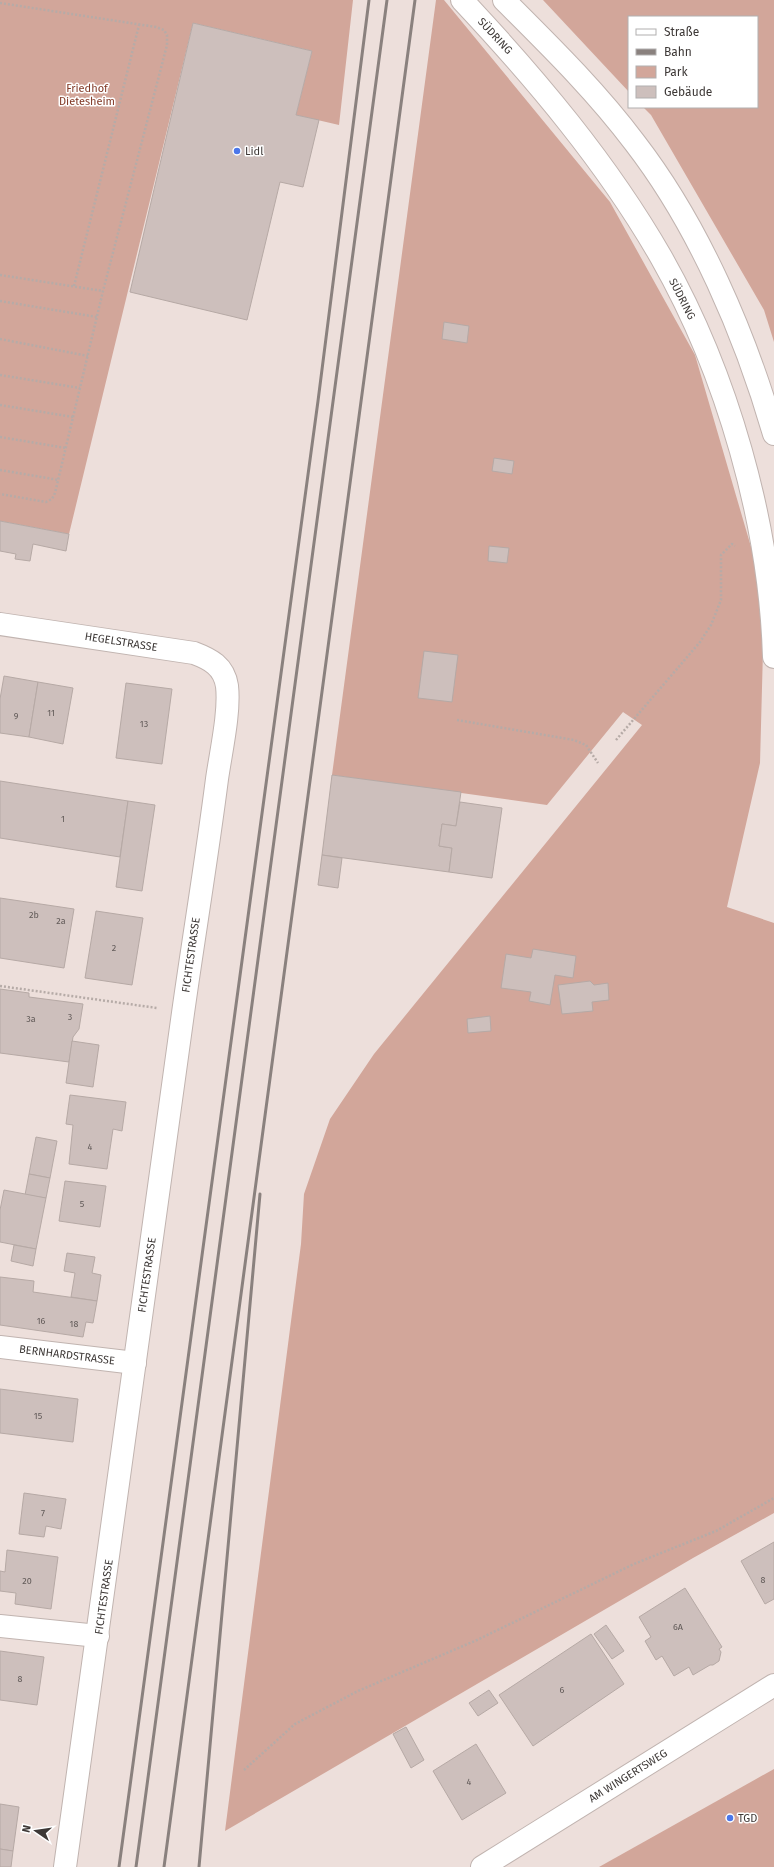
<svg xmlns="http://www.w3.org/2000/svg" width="774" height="1867" viewBox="0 0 774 1867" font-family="'Fira Sans',sans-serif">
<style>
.green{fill:#d2a69a}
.building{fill:#cdbfbc;stroke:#b6a9a5}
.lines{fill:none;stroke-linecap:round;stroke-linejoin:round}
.minor-casing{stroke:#c1b4b0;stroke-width:24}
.tertiary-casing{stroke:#c1b4b0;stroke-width:24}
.primary-casing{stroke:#c1b4b0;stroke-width:24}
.path{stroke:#b6aba7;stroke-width:2.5;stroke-dasharray:2 2;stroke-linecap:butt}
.minor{stroke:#fff;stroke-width:22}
.tertiary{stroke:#fff;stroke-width:22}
.primary{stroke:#fff;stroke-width:22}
.rail{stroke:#8a817e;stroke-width:3}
.poi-dot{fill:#4b77ea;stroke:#fff;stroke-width:1.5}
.labels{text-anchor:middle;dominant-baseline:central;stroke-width:3;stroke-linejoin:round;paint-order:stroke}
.number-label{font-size:9px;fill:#615a58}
.street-label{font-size:11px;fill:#3d3836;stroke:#fff}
.park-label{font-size:11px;fill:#813825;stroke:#fff}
.poi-label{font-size:11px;fill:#3d3836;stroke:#fff;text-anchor:start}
</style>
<rect width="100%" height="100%" fill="#eddfdb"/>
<g class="green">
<path d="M0,0H353L339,125L296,115L312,51L193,23L69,534L0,521Z"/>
<path d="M436,0H444L610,202L695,355L756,564L763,650L760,763L727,907L774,923V1513L693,1558L225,1831L301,1244L304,1194L330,1119L374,1054L642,725L623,712L547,805L332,775Z"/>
<path d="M543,0H774V342L764,310L651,115L643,107H757V17H629V92Z"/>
<path d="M774,1769V1867H599Z"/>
</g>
<g class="building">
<path d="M193,23L312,51L296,115L319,120L303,187L280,182L247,320L130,292Z"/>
<path d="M444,322L469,326L467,343L442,339Z"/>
<path d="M494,458L514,461L512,474L492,471Z"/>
<path d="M0,521L69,534L66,551L33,544L30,561L15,559L16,554L0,551Z"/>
<path d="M489,546L509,548L507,563L488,561Z"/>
<path d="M424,651L458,655L452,702L418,698Z"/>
<path d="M4,676L38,682L29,737L0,733V699Z"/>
<path d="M38,682L73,688L63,744L29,737Z"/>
<path d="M126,683L172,689L162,764L116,758Z"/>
<path d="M332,775L461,792L456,826L442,824L439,846L452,848L449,872L322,855Z"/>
<path d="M0,781L128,801L120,857L0,838Z"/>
<path d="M128,801L155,805L142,891L116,887Z"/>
<path d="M460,802L502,808L492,878L449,872L452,848L439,846L442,824L456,826Z"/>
<path d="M322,855L342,858L338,888L318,885Z"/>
<path d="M0,898L74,909L64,968L0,958Z"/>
<path d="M96,911L143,918L132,985L85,978Z"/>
<path d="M533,949L576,956L573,978L555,975L550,1005L529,1001L531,992L501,988L506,954L531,958Z"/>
<path d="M590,981L594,985L608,983L609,1000L592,1002L593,1011L562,1014L558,985Z"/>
<path d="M0,989L29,993V997L83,1004L79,1029L73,1037L69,1062L0,1053Z"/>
<path d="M490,1016L491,1031L468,1033L467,1019Z"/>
<path d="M72,1041L99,1045L93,1087L66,1083Z"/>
<path d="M70,1095L126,1102L122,1131L113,1129L107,1169L69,1164L73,1125L66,1124Z"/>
<path d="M36,1137L57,1141L50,1178L29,1174Z"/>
<path d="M29,1174L50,1178L46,1198L25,1195Z"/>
<path d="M65,1181L106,1186L100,1227L59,1221Z"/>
<path d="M4,1190L46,1198L36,1249L0,1242V1210Z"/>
<path d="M14,1245L36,1249L33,1266L11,1261Z"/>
<path d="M67,1253L95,1257L92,1273L101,1275L97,1301L71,1297L75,1273L64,1271Z"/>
<path d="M0,1277L34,1281L33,1292L97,1301L93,1323L86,1322L83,1337L0,1325Z"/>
<path d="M0,1389L78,1399L73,1442L0,1433Z"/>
<path d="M24,1493L66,1499L61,1529L46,1526L44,1537L19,1534Z"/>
<path d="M774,1542V1599L765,1604L741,1561Z"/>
<path d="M7,1550L58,1557L51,1609L15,1604L16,1593L0,1591V1571L5,1572Z"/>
<path d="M685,1588L722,1647L719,1649L721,1652L719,1661L713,1665H710L693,1675L689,1667L674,1676L662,1656L656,1660L645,1641L651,1637L639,1617Z"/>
<path d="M606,1625L624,1651L612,1659L594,1634Z"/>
<path d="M591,1634L624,1684L533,1746L499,1695Z"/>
<path d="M0,1651L44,1657L37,1705L0,1700Z"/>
<path d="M489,1690L498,1703L478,1716L469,1703Z"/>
<path d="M406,1727L424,1760L411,1768L393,1734Z"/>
<path d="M476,1744L506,1793L462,1820L433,1771Z"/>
<path d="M0,1804L19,1807L13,1851L0,1849Z"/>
<path d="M0,1849L13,1851L11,1867H0Z"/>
</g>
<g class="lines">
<g class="minor-casing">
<g id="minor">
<path d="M0,1347L135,1363"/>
<path d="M0,1626L98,1636"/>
<path d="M482,1867L774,1685"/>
</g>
</g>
<g class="tertiary-casing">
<g id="tertiary">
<path d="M462,0C536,79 607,163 661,257C727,373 770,523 774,657"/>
<path d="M504,0C550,46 596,91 635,143C699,226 745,334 774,434"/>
</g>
</g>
<g class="primary-casing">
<path id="primary" d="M0,624L194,653C210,659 224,666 227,686C230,712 221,751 217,779C207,857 194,935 183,1013C143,1298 106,1583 65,1867"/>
</g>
<g class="path">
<path d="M0,3L156,27L164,30L167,35V45L103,291L55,493L52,499L46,502L0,494"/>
<path d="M0,275L103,291"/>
<path d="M74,286L139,25"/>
<path d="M0,301L97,317"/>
<path d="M0,339L88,356"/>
<path d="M0,375L80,388"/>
<path d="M0,405L73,417"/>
<path d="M0,437L66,448"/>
<path d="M0,470L59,480"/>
<path d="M457,720L574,740L586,745L598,763"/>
<path d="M616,740L700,642L711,625L721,600V555L732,544L735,546"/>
<path d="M0,986L157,1008"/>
<path d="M244,1770L295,1724L358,1691L477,1640L634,1564L716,1531L774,1498"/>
</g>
<use href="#minor" class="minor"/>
<use href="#tertiary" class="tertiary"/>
<use href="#primary" class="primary"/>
<g class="rail">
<path d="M119,1867L318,401L369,0"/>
<path d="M136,1867L387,0"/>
<path d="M164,1867L415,0"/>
<path d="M199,1867L260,1194"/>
</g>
</g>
<g class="poi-dot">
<circle cx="237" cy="151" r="4"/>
<circle cx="730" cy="1818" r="4"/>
</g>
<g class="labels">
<g class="number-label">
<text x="51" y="713">11</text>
<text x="16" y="716">9</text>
<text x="144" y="724">13</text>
<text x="63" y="819">1</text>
<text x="34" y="915">2b</text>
<text x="61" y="921">2a</text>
<text x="114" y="948">2</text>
<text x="70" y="1017">3</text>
<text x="31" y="1019">3a</text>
<text x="90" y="1147">4</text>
<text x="82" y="1204">5</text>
<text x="41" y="1321">16</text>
<text x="74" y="1324">18</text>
<text x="38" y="1416">15</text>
<text x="43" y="1513">7</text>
<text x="763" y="1580">8</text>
<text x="27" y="1581">20</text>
<text x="678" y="1627">6A</text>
<text x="20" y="1679">8</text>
<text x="562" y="1690">6</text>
<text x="469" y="1782">4</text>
</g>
<g class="street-label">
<text transform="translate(495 36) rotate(47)">SÜDRING</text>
<text transform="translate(682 299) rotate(63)">SÜDRING</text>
<text transform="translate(121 642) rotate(9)">HEGELSTRASSE</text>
<text transform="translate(191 955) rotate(-82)">FICHTESTRASSE</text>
<text transform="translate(147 1275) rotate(-82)">FICHTESTRASSE</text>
<text transform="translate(67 1355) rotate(7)">BERNHARDSTRASSE</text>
<text transform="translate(104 1597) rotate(-82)">FICHTESTRASSE</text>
<text transform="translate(628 1776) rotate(-32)">AM WINGERTSWEG</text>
</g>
<g class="park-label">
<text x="87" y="88">Friedhof<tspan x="87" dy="13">Dietesheim</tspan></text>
</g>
<g class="poi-label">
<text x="245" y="151">Lidl</text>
<text x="738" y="1818">TGD</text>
</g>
</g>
<rect x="628" y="16" width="130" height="92" fill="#ffffff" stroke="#b1afaf"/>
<rect x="636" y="29" width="20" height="6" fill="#ffffff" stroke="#b1afaf"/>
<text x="664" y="36" font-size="12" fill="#3d3836">Straße</text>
<rect x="636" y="49" width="20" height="6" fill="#8a817e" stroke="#b1afaf"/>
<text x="664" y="56" font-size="12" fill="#3d3836">Bahn</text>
<rect x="636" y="66" width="20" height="12" fill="#d2a69a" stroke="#b1afaf"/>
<text x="664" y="76" font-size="12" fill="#3d3836">Park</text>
<rect x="636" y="86" width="20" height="12" fill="#cdbfbc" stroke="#b1afaf"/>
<text x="664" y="96" font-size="12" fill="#3d3836">Gebäude</text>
<g transform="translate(36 1831) rotate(283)" stroke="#ffffff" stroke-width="3" paint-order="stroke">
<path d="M0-3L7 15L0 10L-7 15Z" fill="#3d3836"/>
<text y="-6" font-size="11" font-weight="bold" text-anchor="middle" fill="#3d3836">N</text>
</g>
</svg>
